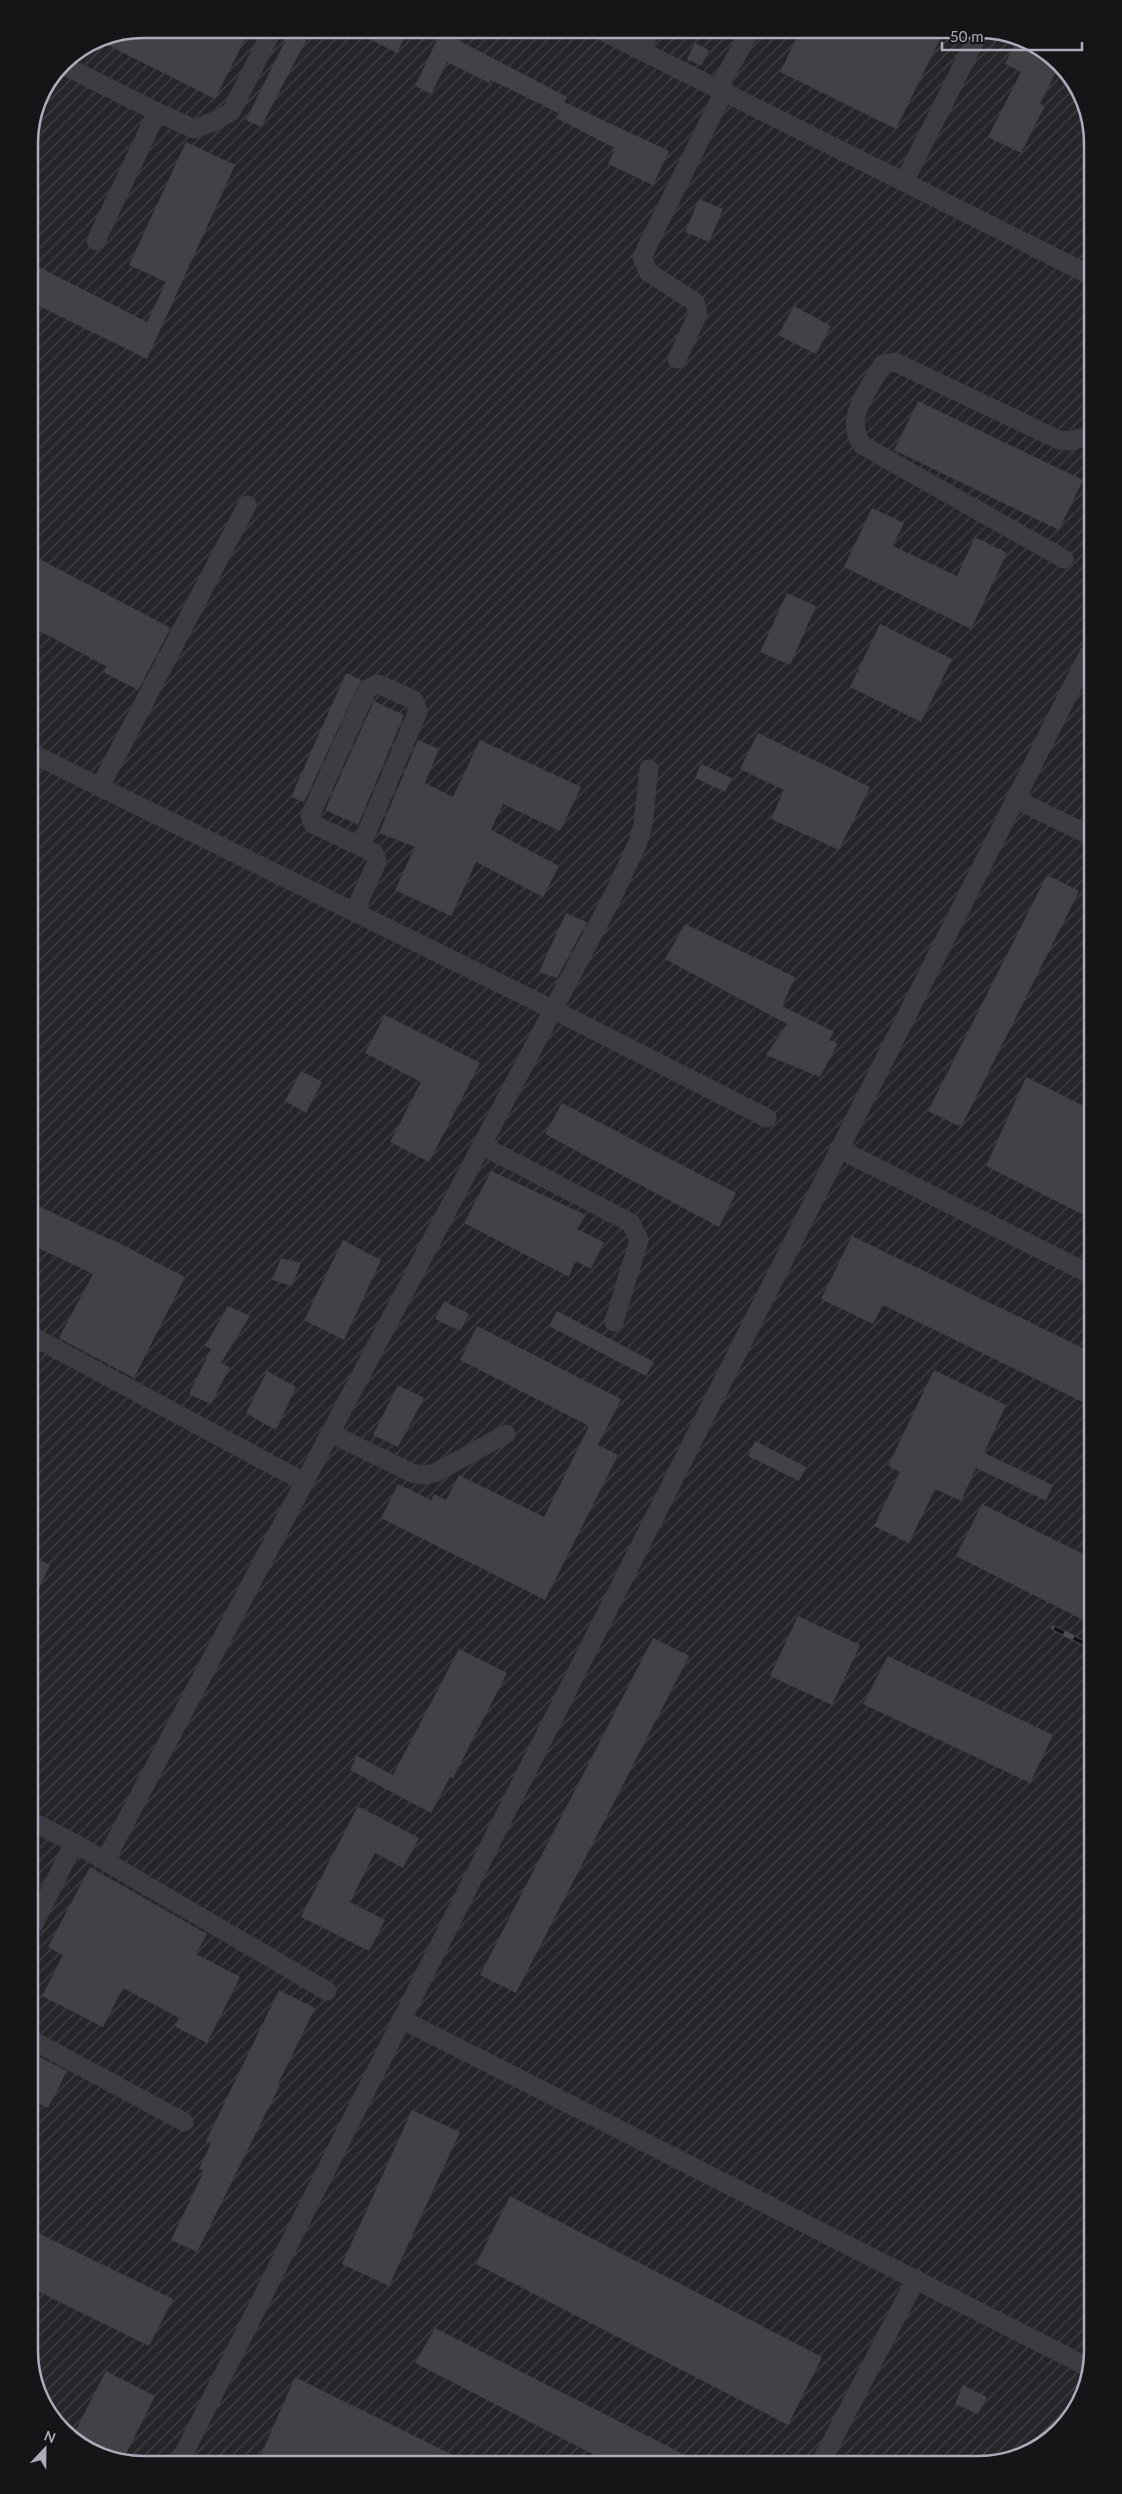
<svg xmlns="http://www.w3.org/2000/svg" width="1122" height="2494" viewBox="0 0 1122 2494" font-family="Lato,sans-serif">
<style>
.industrial{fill:url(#industrial-furrows)}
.building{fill:#414146}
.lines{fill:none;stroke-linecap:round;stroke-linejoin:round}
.minor{stroke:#3c3c43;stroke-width:19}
.rail-casing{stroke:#4d4d56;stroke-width:5.5}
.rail{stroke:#151417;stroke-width:4;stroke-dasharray:11;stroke-linecap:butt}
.rim{fill:none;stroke:#abadbc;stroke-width:2.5}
</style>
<defs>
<pattern id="industrial-furrows" width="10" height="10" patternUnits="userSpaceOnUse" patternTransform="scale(1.25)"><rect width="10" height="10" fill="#262529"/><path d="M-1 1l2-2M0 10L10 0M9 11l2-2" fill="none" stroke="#434246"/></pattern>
</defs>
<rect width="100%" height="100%" fill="#1a191c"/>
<path class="industrial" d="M142,29H987L1049,52L1087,105L1093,2352L1070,2421L1017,2459L135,2465L73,2442L35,2389L29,135L38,99L62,62L99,37Z"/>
<g class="building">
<path d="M142,29H250L215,99L96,39Z"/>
<path d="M291,29H312L261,127L246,120Z"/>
<path d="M349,29H409L397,53Z"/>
<path d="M801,29H945L896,129L780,72Z"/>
<path d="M441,31L567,97L558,113L491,80L489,83L447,62L431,94L415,86Z"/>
<path d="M1017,40L1049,52L1059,66L1040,104L1045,106L1021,153L988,137L1021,72L1005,64Z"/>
<path d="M695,43L709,50L701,66L687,59Z"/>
<path d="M564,102L669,151L653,185L608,164L615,148L556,118Z"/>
<path d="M186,142L235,165L147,359L29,301V262L147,322L166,282L129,265Z"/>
<path d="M699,199L723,209L709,242L685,232Z"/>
<path d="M794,306L831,326L816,354L778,335Z"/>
<path d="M918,401L1083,480L1059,530L894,450Z"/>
<path d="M872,508L904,523L893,546L957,576L975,537L1007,553L971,629L844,567Z"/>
<path d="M30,554L169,627V631L138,690L103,672L106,666L30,626Z"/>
<path d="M787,593L816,606L790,665L760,652Z"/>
<path d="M880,624L952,659L921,722L850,687Z"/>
<path d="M346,673L361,680L304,802L291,797Z"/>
<path d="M374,701L404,715L358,825L325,810Z"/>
<path d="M758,733L870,787L839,850L771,819L784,790L740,769Z"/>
<path d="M418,740L439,749L425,783L453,797L480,740L581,787L560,831L503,804L491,830L559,866L543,897L476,862L451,916L395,890L415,847L379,833Z"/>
<path d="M701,764L732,778L725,792L695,778Z"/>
<path d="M1047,875L1079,891L961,1127L928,1111Z"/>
<path d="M566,913L587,922L557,978L539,972Z"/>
<path d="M685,924L795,977L782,1006L834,1032L829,1040L838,1043L820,1077L766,1055L787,1024L665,959Z"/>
<path d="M385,1015L480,1063L429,1162L390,1142L421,1082L365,1053Z"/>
<path d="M301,1071L322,1082L306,1113L285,1101Z"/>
<path d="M1026,1077L1090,1109V1218L986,1166Z"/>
<path d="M562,1103L736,1193L719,1227L545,1134Z"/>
<path d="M491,1171L586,1215L577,1229L604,1242L591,1269L575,1261L569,1277L464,1223Z"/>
<path d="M32,1203L111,1240V1239L185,1277L134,1378L59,1338L93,1274L32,1245Z"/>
<path d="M852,1236L1091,1352V1406L883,1305L873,1324L821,1299Z"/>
<path d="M343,1240L381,1260L344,1340L304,1320Z"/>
<path d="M281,1258L301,1263L292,1286L272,1280Z"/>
<path d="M444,1301L469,1314L460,1331L435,1319Z"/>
<path d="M228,1306L250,1316L221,1363L230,1367L211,1404L189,1394L211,1349L205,1346Z"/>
<path d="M557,1311L654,1362L646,1376L549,1326Z"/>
<path d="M477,1326L621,1399L598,1445L618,1455L545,1600L381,1518L398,1484L431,1500L434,1494L446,1500L459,1475L544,1517L589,1426L460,1360Z"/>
<path d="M934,1370L1006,1405L984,1453L1053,1485L1046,1501L976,1468L961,1501L935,1489L909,1543L874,1526L900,1472L888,1466Z"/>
<path d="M267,1371L296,1387L276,1430L246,1413Z"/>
<path d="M398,1385L424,1398L398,1447L373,1435Z"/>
<path d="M755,1441L806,1467L799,1481L748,1456Z"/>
<path d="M982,1504L1091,1558V1624L956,1556Z"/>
<path d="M33,1556L50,1565L33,1600Z"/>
<path d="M798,1616L860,1645L832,1705L770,1676Z"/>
<path d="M653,1638L689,1656L516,1993L480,1975Z"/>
<path d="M459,1649L507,1673L453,1778L450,1777L431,1813L350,1770L357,1756L393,1775Z"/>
<path d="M888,1656L1053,1735L1030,1783L863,1704Z"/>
<path d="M358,1806L419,1838L403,1868L375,1853L350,1902L385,1920L369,1951L301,1917Z"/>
<path d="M90,1867L207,1934L196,1954L240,1977L207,2043L174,2026L179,2018L123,1988L103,2027L42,1996L63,1955L48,1947Z"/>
<path d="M279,1990L315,2008L278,2084L280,2085L197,2252L171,2240L204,2171L199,2169L211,2143L206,2141Z"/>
<path d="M34,2054L67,2071L48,2108L34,2101Z"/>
<path d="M412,2110L460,2132L389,2286L342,2264Z"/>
<path d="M510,2196L822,2357L788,2425L476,2264Z"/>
<path d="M34,2231L173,2299L149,2346L35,2290Z"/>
<path d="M435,2328L697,2461L608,2462L415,2363Z"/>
<path d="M106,2371L155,2396L123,2460L71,2439Z"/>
<path d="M295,2377L469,2463L275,2464L260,2457Z"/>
<path d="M963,2385L987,2397L978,2414L955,2404Z"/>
</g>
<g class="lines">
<g class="minor">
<path d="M598,29L1088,274"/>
<path d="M641,50L651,29"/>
<path d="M61,64L157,112L96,241"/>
<path d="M719,88L751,29"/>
<path d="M157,112L194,129L215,121L231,112L273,29"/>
<path d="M904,182L981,29"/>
<path d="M677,359L698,314L695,302L648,272L642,257L724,91"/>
<path d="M1064,559L862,445C843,418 869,389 883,364L895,362L1059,440L1070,441L1088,436"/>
<path d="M31,753L554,1010L767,1118"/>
<path d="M100,787L247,505"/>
<path d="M1015,799L1089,835"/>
<path d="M354,912L377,862L374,853L313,824L310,816L368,688L378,684L414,700L418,711L361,846"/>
<path d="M483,1146L631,1223L639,1240L614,1322"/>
<path d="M839,1149L1090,1274"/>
<path d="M32,1336L304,1482"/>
<path d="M330,1433L412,1473L423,1475L435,1473L506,1434"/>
<path d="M33,1822L74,1843L327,1991"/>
<path d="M105,1861L614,894L638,842L643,824L649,769"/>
<path d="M34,1924L74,1843"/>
<path d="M401,2019L1088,2367"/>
<path d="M34,2041L184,2122"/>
<path d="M822,2460L916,2279"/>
<path d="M178,2465L1089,653"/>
</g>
<g class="rail-casing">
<path id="rail" d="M1054,1628L1091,1647"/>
</g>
<use href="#rail" class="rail"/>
</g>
<path d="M0 0H1122V2494H0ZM143 38H979A105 105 0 0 1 1084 143V2351A105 105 0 0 1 979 2456H143A105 105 0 0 1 38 2351V143A105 105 0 0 1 143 38Z" fill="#151417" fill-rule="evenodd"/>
<path class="rim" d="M143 38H979A105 105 0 0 1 1084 143V2351A105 105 0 0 1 979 2456H143A105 105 0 0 1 38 2351V143A105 105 0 0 1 143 38Z"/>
<g transform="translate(45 2449) rotate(22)" stroke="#151417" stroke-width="4" paint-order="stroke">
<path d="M0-4L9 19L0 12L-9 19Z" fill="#abadbc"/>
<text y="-8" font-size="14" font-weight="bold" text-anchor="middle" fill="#abadbc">N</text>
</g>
<path d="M942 42v8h140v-8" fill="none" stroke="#abadbc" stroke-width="2.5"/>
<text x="950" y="42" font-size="15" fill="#abadbc" stroke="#151417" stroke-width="4" paint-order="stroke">50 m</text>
</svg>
